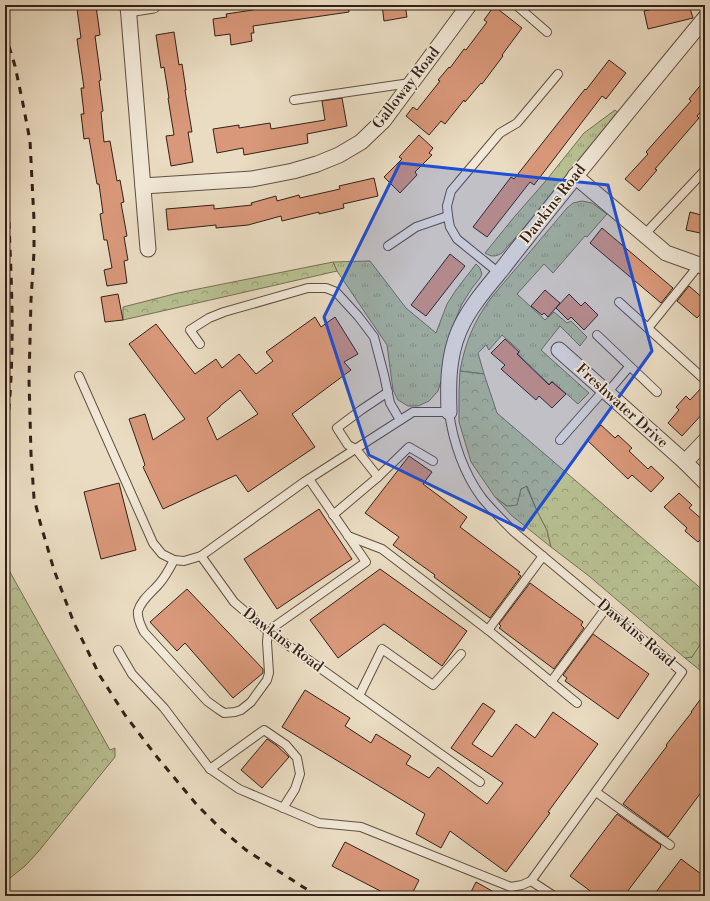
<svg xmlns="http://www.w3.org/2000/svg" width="710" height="901" viewBox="0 0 710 901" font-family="'Libre Bodoni',serif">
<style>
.grass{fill:url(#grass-tufts);stroke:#767055}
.forest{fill:url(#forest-crowns);stroke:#767055}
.building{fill:#d9987a;stroke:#332018;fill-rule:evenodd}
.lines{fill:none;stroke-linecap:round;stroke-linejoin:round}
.lane-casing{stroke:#614f42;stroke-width:10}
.street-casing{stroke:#614f42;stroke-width:17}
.lane{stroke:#f1e8d7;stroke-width:8}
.street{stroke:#f1e8d7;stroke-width:15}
.rail{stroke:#332018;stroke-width:3;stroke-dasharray:7 7;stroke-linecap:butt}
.marked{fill:#1d4ed8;fill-opacity:0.2;stroke:#1d4ed8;stroke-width:3;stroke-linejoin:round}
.labels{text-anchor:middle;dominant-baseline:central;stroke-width:3.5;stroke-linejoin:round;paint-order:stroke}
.street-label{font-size:15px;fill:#332018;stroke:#f1e8d7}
</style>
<defs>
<pattern id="grass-tufts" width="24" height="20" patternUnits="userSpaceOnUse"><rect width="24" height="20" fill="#b8c092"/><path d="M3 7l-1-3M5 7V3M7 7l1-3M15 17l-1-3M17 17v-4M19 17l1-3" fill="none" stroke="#969c76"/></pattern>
<pattern id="forest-crowns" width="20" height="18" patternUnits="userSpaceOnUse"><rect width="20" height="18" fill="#b8c092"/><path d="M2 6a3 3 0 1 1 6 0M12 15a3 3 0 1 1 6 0" fill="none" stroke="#969c76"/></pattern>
</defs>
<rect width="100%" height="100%" fill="#eadcc2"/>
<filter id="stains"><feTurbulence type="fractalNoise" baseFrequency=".005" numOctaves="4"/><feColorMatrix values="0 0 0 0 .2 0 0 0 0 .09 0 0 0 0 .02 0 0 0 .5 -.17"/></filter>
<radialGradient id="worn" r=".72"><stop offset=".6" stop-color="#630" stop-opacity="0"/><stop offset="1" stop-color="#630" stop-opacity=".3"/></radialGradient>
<g class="grass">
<path d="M615,110L620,114L535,215L502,253C495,257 492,257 485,253L515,216L544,183L584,133Z"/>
<path d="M582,201L592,203L607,214L587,237L585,236L553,273L544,264L517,294L545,320L554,312L567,323L571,321L587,337L580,346L560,326L541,350L589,393L578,404L552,381L549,384L518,354L520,351L502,335L489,350L486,345L478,353L484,374L460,371C465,343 474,321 491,298L567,208L573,203Z"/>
<path d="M370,261L406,308L436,333L447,304L456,290L476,264L480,268L482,274L480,278L472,288L462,304L451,330L447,345L443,375L438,391L429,401L418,406H408L398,400L393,390L387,345L337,271L333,262Z"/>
<path d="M526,486L537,511L547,530L551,547L511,515L495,497L507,506L521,489Z"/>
<path d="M705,624V672L701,671L685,658L692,657L700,628Z"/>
</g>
<g class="forest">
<path d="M333,262L337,271L123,320V307L178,293Z"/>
<path d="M460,371L484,374L497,413L705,592V624L700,628L701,643L692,657L685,658L589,576L551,547L547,530L537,511L527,486L521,489L517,505L507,506L495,497L471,462L459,422V393Z"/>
<path d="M5,563C39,625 75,687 110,750L115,748V757L38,852L25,866L5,882Z"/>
</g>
<g class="building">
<path d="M277,5H348L349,12L253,26L254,33H251L252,41L231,45L230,34L215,36L213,19L227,17L226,14L253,10L252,9Z"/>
<path d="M382,5H405L407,17L384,21Z"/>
<path d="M670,5H689L693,18L648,29L644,11Z"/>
<path d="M96,6L100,35L95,36L101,80L99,81L103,111L101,112L104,142L110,141L117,181L120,180L124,202L121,203L127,236L124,237L128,260L124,261L127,283L107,286L104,270L112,268L107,240H104L100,214L103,213L99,184H97L89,138L84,139L81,114H84L81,88H84L77,39L81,38L77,9Z"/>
<path d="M494,6L522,28L502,55L503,56L482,84L481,83L465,102L464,100L445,124L441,121L429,135L406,116L413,107L417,110L440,81L438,80L449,67L450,68L464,49L466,50L487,22L484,20Z"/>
<path d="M174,32L179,65L182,64L186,90H185L192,132H188L193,162L171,166L166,136L174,135L168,98H169L164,67L161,68L156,35Z"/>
<path d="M609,60L626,73L606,99L602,96L534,185L530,182L487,237L473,227L511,177L514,179L585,89L586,90Z"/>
<path d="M705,80V107L697,116L699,118L655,169L657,170L639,191L625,179L648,154L646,152L691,101L689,99Z"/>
<path d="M342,98L347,126L307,134L308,143L244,155L243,148L217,153L213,129L239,125V128L270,123L271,129L325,120L322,101Z"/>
<path d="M419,135L433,148L429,153L432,155L415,172L417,175L400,193L384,177L402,159L399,157Z"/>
<path d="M374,178L378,196L343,204L344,208L319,214V212L282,221L281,216L248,225L216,228V225L168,230L166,209L214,205V209L252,205L251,203L276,196L277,201L299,195L300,198L340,189L339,186Z"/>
<path d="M690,212L705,216V234L686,230Z"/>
<path d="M602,228L673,288L661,303L590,243Z"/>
<path d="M450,254L465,266L426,316L411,305Z"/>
<path d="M689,286L705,300V309L697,318L677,301Z"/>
<path d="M545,290L560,303L548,317L544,313L542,315L531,306Z"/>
<path d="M118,294L123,320L105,322L101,297Z"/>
<path d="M569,294L581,306L585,302L598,315L584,330L571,317L568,320L556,308Z"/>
<path d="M315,317L321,327L335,317L358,354L344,362L351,370L292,414L315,447L248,492L236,475L163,509L143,467L145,465L129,419L145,414L153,440L185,419L129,344L156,324L195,374L216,359L222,368L239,354L256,374L273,361L266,352ZM240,390L258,414L217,440L207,418L220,407V406Z"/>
<path d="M505,339L519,352L517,354L549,385L552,382L566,394L552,408L539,396L536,400L501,369L505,365L491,353Z"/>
<path d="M704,385H705V411L682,436L668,423L679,410L676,407L686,396L690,400Z"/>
<path d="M601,425L615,438L618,435L632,448L629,451L648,469L651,466L664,478L651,492L632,475L628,479L587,440Z"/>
<path d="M409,456L432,472L423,484L467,517L460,527L520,572L518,574L521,576L490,618L434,577L435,575L393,545L399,537L365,513Z"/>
<path d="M119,483L136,550L101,559L84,492Z"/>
<path d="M679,493L692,505L689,508L705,522V544L700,540L698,542L685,531L687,528L664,507Z"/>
<path d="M319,509L352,559L277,609L244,559Z"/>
<path d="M380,569L467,631L442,666L384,624L338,658L310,620Z"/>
<path d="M530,583L583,622L581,625L584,628L554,669L499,628L501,626L499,624Z"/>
<path d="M187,589L263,669V673L233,698L185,643L177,651L150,622Z"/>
<path d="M593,634L649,674L618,719L565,681L567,678L563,675Z"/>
<path d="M305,690L350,718L345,726L371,743L376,734L411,756L406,764L429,778L438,767L487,804L503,783L451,748L483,703L495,711L472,744L492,757L516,724L535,738L553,712L598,744L548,812L550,813L506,872L450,831L441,848L416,834L425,814L282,727Z"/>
<path d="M705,693V787L668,837L623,804L667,746L666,745L692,712H691Z"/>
<path d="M267,739L276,745L289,757L262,788L241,770Z"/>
<path d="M617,814L661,845L660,846L661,847L624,896H597L570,876Z"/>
<path d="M345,842L419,880L411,896H390L332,866Z"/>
<path d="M681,859L705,877V896H653Z"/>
<path d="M476,882L501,896H469Z"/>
</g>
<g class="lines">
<g class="lane-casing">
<g id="lane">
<path d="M516,5L547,32"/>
<path d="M294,100L410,83"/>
<path d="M644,235L705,170"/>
<path d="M388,246L416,227L448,216"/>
<path d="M499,273L457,239L450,227L448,216L447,206L451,191L500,133L517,123L558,74"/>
<path d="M619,302L705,380"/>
<path d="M648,328L699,265"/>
<path d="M597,335L657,392"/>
<path d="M200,344L190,330L209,318L224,312L308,288H326L336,292L358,316L374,337L384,375L390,403L400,420"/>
<path d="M79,376L153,543L162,554L174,560L184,561L201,556"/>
<path d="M607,393L629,367"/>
<path d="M560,440L604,390"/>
<path d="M378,477L356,449L348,445L337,428L361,410L388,392"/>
<path d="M333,515L378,477L409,447L433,461"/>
<path d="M348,536L382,549L488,630L577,703"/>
<path d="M174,560C170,568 165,577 159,584C152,592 141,600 138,611C137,619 141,626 144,632L207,701L218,709L224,713L235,712L241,710L251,702L267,680L269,673L267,642L268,631L366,562L309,479"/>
<path d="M488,630L543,556"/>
<path d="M118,650L132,674L164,708L210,769L239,789L319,823L361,827L511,887L522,885L531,881"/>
<path d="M551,682L606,608"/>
<path d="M359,696L382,649L433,685L461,654"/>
<path d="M210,769L264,730L286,745L297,758L300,774L295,789L283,808"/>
<path d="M480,782L268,631L234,602L201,556L304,482L413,412H449C453,442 464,474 482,498C492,510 503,521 514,532L682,672L531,881L554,896"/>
<path d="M596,792L670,845"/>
</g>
</g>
<g class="street-casing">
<g id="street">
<path d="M128,5L148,249"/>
<path d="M128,9L153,5"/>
<path d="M575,176L666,253L705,267"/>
<path d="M143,186L252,179L293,171L317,164L339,155L361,142L384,120L469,5"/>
<path d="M559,350L685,462L705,482"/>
<path d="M449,412C448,384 448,357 459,331C468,310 483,292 498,274C507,263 515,252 524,241C583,166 644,92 705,18"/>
<path d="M685,462L705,441"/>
</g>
</g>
<use href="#lane" class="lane"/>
<use href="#street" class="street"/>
<g class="rail">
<path d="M5,33L15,66L23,104L30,141L34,220V252L31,300L29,380L31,454L34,498L40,522L54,570L74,623L100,676L125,715L157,757L197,805L221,829L246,850L303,887L319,896"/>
<path d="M5,166C8,194 9,221 10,249C13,313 14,379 5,443"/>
</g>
</g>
<path class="marked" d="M400,163L608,185L652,351L523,530L369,455L324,317Z"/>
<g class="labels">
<g class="street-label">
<text transform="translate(406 88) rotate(-52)">Galloway Road</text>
<text transform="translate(553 204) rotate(-52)">Dawkins Road</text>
<text transform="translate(622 406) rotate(42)">Freshwater Drive</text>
<text transform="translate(636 633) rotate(40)">Dawkins Road</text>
<text transform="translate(283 640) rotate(37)">Dawkins Road</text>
</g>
</g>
<rect width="710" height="901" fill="none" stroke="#eadcc2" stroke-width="20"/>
<rect x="6" y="6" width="698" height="889" fill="none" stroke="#332018" stroke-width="2"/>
<rect x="10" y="10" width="690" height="881" fill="none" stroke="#332018"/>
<rect width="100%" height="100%" filter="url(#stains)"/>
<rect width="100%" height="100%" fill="url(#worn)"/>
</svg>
